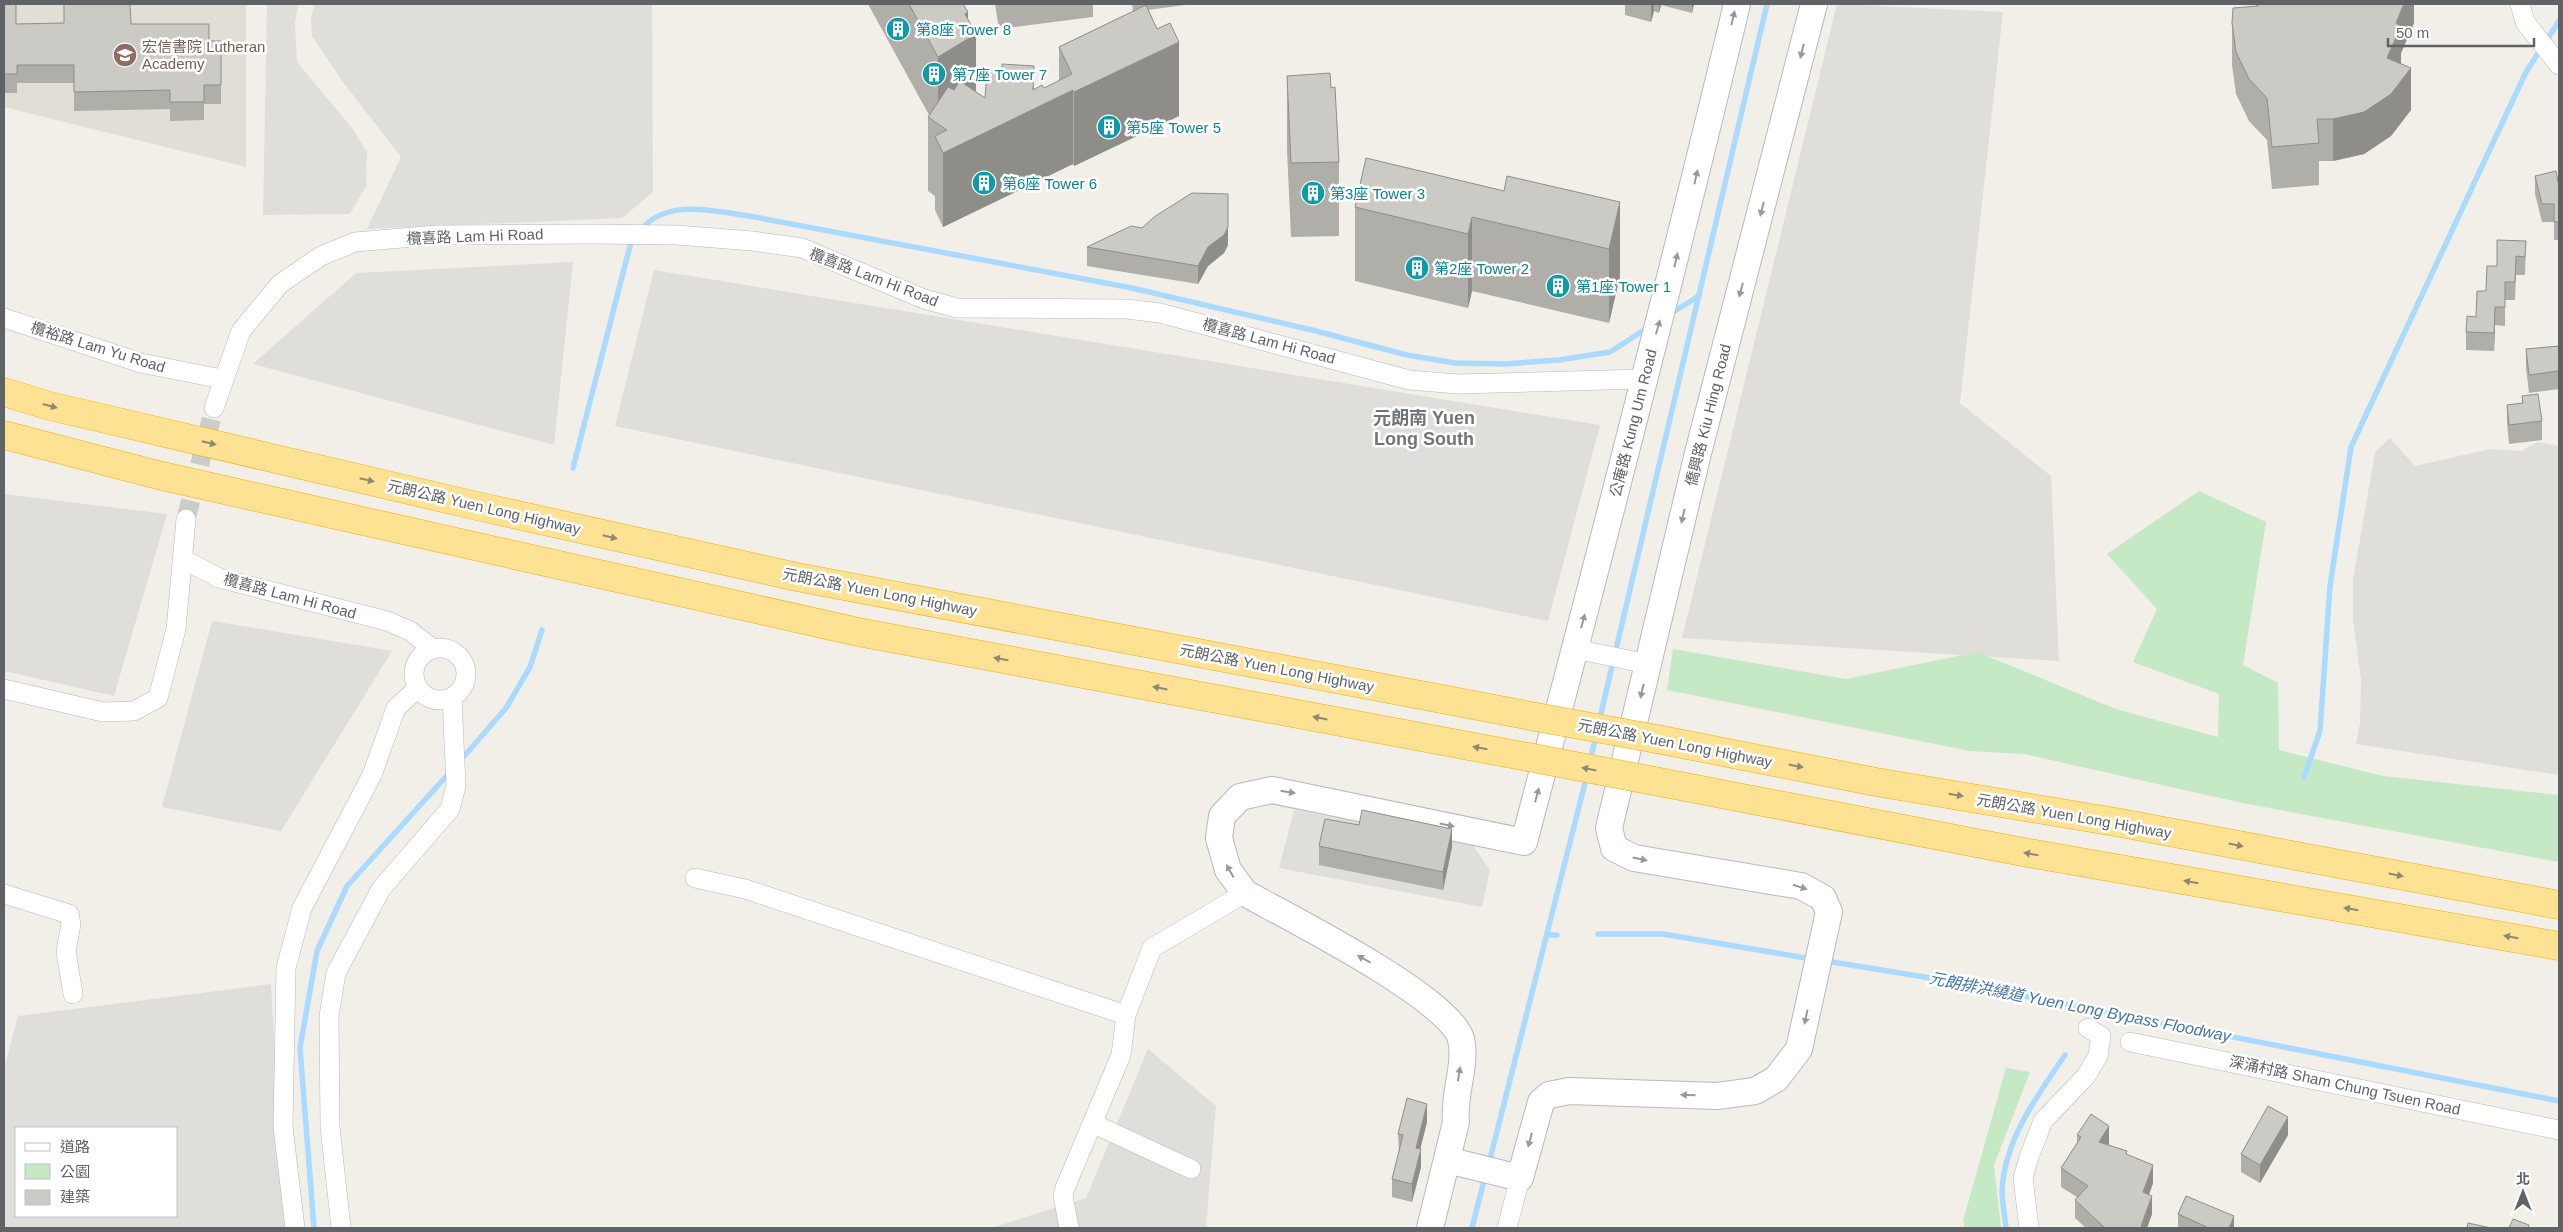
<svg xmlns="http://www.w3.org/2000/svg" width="2563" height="1232" viewBox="0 0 2563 1232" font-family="Helvetica,'Noto Sans TC',sans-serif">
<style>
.industrial{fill:#e0deda;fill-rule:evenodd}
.education{fill:#e1ded6}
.green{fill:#c5e8c5}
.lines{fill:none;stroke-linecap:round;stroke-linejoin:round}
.stream{stroke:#aadaff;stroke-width:5.5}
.street-tunnel{stroke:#ccccc8;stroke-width:19;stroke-dasharray:19 9;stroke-linecap:butt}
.street-casing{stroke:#b5b8bc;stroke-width:20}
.secondary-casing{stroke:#b6babf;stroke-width:28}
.highway-casing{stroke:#f9ab00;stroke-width:29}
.street{stroke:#fff;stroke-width:19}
.secondary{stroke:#fff;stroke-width:26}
.highway{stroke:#fde293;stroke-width:28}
.highway-bridge-casing{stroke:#f9ab00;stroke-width:29;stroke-linecap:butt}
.highway-bridge{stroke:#fde293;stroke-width:28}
.wall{fill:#afaea9}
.shaded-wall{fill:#8f8d8a}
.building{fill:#cccac5;stroke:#8f8d8a}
.oneway{fill:#979a9d}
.oneway2{fill:#8e8975}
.labels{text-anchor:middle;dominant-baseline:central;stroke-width:5;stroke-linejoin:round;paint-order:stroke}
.culture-label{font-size:15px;fill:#0d838f;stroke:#fff;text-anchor:start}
.education-label{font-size:15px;fill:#785e54;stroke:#fff;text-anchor:start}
.street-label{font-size:15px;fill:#5f6368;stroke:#fff}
.water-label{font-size:16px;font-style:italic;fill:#4174aa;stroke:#fff}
.quarter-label{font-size:18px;font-weight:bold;fill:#70757a;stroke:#fff}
</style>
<rect width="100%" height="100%" fill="#f1efe8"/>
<g class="industrial">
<path d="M267,4H298L295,24L297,62L352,128L367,152L366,186L350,214L263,215Z"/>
<path d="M315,4H652L653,192L622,218L367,229L401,157L343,82L312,36L311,17Z"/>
<path d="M1837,4L2003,12L1960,403L2051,476L2059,661L1682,638Z"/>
<path d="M573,262L554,445L253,364L356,273Z"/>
<path d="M654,270L1600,425L1548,621L615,426Z"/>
<path d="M2390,438L2415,466L2490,449L2522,451L2537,442L2559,446V775L2356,744L2360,723L2361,680L2353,619V580L2375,452Z"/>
<path d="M4,494L167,514L114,696L4,671Z"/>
<path d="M212,621L392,651L281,831L162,807Z"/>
<path d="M1294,810L1472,844L1490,870L1482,907L1279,868Z"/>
<path d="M271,984L285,1228H4V1069L18,1016ZM16,1128H176V1216H16Z"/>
<path d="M1148,1049L1216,1106L1206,1228H991L1086,1198Z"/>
</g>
<path class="education" d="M4,4H246V167L4,107Z"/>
<g class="green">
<path d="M2199,491L2266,522L2243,665L2278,683L2279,750L2383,776L2559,795V862L2242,803L2024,754L1970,751L1667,690L1673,649L1846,679L1977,652L2116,709L2218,737L2219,694L2133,662L2157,609L2107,554Z"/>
<path d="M2006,1068L2030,1072L1994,1165L2001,1228H1965L1963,1221Z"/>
</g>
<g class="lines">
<g class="stream">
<path d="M641,230C666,198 715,211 749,216L1132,288L1316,331L1407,355L1455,363L1505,364L1559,360L1610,352L1649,327"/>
<path d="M1670,314L1699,296"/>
<path d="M573,468L631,242L634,239"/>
<path d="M1599,722L1767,4"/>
<path d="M460,761L506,708L530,667L542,630"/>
<path d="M1590,761L1596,736"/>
<path d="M2304,777L2320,731L2330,586L2351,447L2526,72L2559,21"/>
<path d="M1598,934H1663L1812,959"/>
<path d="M1547,935H1557"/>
<path d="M1826,961L1943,980L2559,1101"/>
<path d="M1489,1163L1587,775"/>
<path d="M314,1228L300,1048L317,951L347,886L451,771"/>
<path d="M1472,1228L1485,1177"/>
<path d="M2006,1228C2005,1216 2002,1202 2002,1190C2005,1139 2037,1096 2065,1055"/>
</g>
<path class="street-tunnel" d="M186,519L214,408"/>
<g class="street-casing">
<g id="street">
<path d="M2520,4L2525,22L2559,65"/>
<path d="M4,318L141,363L222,379"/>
<path d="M214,408L241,331L280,284L321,256L355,242L437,235L595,234L677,235L752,241L802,248L924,299L957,308L1127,309L1160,313L1409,380L1458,384L1643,379"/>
<path d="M183,559L219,578L387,621L410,631L433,649"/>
<circle cx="440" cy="674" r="26"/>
<path d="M1575,649L1648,664"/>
<path d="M4,689L103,712L134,711L158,698L176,629L186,519"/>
<path d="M695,878L745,889L1126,1015"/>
<path d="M4,894L69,914L71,924L66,951L73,994"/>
<path d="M2130,1042L2559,1130"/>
<path d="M1094,1124L1191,1169"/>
<path d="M295,1228L283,1127L286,968L302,908L372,775L396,708L418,688"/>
<path d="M341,1228L330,1127L329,1016L336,973L381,889L450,809L456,786L452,697"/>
<path d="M1069,1228L1063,1196L1065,1188L1121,1055L1126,1015L1152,948L1245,893"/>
<path d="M1507,1228L1520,1178"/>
<path d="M2029,1228L2023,1178L2029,1157L2043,1121L2086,1076L2098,1056L2101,1036L2088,1028"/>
</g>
</g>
<g class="secondary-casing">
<g id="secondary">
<path d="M1447,1160L1520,1178L1541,1102L1549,1095L1569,1091L1717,1096L1755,1091L1776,1079L1799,1049L1829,912L1823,898L1801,886L1634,858L1614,848L1609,828L1698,453L1814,4"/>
<path d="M1430,1228L1456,1122C1453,1094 1467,1065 1461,1039C1450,998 1286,916 1245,893L1228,870L1219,838L1222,816L1240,797L1272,790L1524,842C1598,563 1670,284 1737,4"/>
</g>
</g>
<g class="highway-casing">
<g id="highway">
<path d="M4,392L50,406L477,506L797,577L1536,717"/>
<path d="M4,435L162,476L858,632L1528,757"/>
<path d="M1662,740L1876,782L2121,823L2559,905"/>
<path d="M1654,781L2023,852L2559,946"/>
</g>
</g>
<use href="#street" class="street"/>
<use href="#secondary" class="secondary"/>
<use href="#highway" class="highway"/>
<g class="highway-bridge-casing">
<g id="highway-bridge">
<path d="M1536,717L1662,740"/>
<path d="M1528,757L1654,781"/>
</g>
</g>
<use href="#highway-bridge" class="highway-bridge"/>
</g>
<g class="wall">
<path d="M4,4L16,24H131L209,41H221V104H204V120L170,121V109L74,111V83H17V93H4Z"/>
<path d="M868,4H963L968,20L976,92L985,98L1044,88L1059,81V47L1133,11L1132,4H1192L1148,10L1179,116L1074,166L1073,164L943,227L935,210V196L928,191V117L929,115Z"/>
<path d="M995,4H1093V17L999,29Z"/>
<path d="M1625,4H1694L1692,13L1661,5L1659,13L1654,11L1651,22L1625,15Z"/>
<path d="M2256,4H2414V23L2401,53V64L2411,110L2391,136L2364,154L2333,161H2319V185L2272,189L2267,140L2249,121L2236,94L2232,65V23L2256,6Z"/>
<path d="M1287,76L1331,88L1339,162V236L1291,237L1287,150Z"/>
<path d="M2535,176L2559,186V264V240H2554V222H2542L2535,194Z"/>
<path d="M1504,191L1620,202V276L1609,323L1472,291L1468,308L1355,281V207Z"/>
<path d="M2526,241L2525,275H2516L2515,300H2505V326L2495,325L2494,351L2466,350V332L2476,317L2497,266Z"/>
<path d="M1228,245L1224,253L1208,266L1198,284L1087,266V247Z"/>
<path d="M2559,346V389L2529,393L2526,368V349Z"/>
<path d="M2522,396L2542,421V440L2509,444L2507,423V405L2522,403Z"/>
<path d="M1319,846L1452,847L1443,890L1319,865Z"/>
<path d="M1427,1122L1420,1149L1421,1167L1412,1202L1392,1197V1179L1399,1152L1398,1134Z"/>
<path d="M2077,1135L2109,1144V1145L2127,1155L2153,1183L2149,1195L2152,1214L2147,1228H2086L2075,1218V1200L2077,1197L2061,1187V1168L2077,1143Z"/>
<path d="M2288,1135L2260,1183L2241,1172V1154Z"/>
<path d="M2178,1214L2234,1228H2178Z"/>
</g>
<g class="shaded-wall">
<path d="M1651,4H1654V11L1651,22Z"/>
<path d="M1659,4H1661L1659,13Z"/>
<path d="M1692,4H1694L1692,13Z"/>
<path d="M2402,4H2414V23L2401,53V68H2411V110L2391,136L2364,154L2333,161V119L2387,58L2396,23Z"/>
<path d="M968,12V39L976,34V108L938,124V57L965,14Z"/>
<path d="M1179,42V116L1074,166V92Z"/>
<path d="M1034,66V109L1073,90V164L943,227V153L1033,90Z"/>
<path d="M1620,202V276L1609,323V249Z"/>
<path d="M1472,217V291L1468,308V234Z"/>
<path d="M1228,227V245L1224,253L1208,266L1198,284V266L1208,247Z"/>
<path d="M2495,307V325L2494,351V333Z"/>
<path d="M1452,829V847L1443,890V872Z"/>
<path d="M1427,1104V1122L1416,1166V1148Z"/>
<path d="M2288,1117V1135L2260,1183V1165Z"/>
<path d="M2109,1126V1144L2099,1160V1142Z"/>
<path d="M1421,1149V1167L1412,1202V1184Z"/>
<path d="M2153,1165V1183L2143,1211V1192Z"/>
<path d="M2152,1196V1214L2147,1228H2141Z"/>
<path d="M2234,1216V1228H2229Z"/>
</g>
<g class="building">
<path d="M4,4H16V24L64,23V4H130L131,24H209V41H221V85H204V102H170V90L74,92V65H17V74H4Z"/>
<path d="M909,4H963L968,12L965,14L976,34L938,57Z"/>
<path d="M2258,4H2404L2396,23L2401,26L2387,58L2411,68L2391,94L2364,112L2333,119H2317L2319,143L2272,147L2267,98L2249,79L2236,52L2232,23L2233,8L2258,6Z"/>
<path d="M1146,5L1157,29L1170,23L1179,42L1074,92L1073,90L943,153L935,136L947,130L928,117L948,87L954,90L960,81L985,98L987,70L1002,71V64L1034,66L1033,90L1042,85L1044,88L1072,74L1059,47Z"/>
<path d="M1330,73L1331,88L1335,87L1339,162L1291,163L1287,76Z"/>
<path d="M1366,158L1504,191L1507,176L1620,202L1609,249L1472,217L1468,234L1355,207Z"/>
<path d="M2556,171L2559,186V222H2554V204H2542L2535,176Z"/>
<path d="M1192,193L1228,194V227L1224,235L1208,247L1198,266L1087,247L1131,226L1142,228L1154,217Z"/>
<path d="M2497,240L2526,241L2525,257L2516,256L2515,282H2505V307H2495L2494,333L2466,332L2467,316L2476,317L2477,291H2486L2487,266H2497Z"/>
<path d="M2559,346V371L2529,375L2526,349Z"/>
<path d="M2538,394L2542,421L2509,425L2507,405L2523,403L2522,396Z"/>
<path d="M1362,810L1452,829L1443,872L1319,846L1325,819L1359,825Z"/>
<path d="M1407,1098L1427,1104L1416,1148L1421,1149L1412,1184L1392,1179L1403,1135L1398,1134Z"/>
<path d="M2268,1106L2288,1117L2260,1165L2241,1154Z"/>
<path d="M2091,1114L2109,1126L2099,1142L2127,1151L2126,1154L2153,1165L2143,1192L2152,1196L2141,1226L2146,1228H2105L2075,1200L2088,1186L2061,1168L2081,1137L2077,1135Z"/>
<path d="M2186,1196L2234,1216L2229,1228H2206L2207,1227L2178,1214Z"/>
<path d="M2513,1219L2529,1225L2528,1228H2509Z"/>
<path d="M2468,1223L2491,1228H2467Z"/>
</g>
<defs><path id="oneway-solid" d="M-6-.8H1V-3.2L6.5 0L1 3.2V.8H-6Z" transform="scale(1.25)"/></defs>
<g class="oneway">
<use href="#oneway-solid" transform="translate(1733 18) rotate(-77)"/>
<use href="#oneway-solid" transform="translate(1802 51) rotate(104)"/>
<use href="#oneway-solid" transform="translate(1696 177) rotate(-77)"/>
<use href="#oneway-solid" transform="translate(1762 209) rotate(104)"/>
<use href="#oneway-solid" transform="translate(1676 260) rotate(-77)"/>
<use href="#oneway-solid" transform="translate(1741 290) rotate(105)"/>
<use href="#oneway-solid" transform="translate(1658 327) rotate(-74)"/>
<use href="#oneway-solid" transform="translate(1683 516) rotate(103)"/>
<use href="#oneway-solid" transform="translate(1583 621) rotate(-75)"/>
<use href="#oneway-solid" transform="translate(1642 691) rotate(103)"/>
<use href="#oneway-solid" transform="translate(1288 792) rotate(9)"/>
<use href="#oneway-solid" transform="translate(1537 795) rotate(-75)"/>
<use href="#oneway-solid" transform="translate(1447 825) rotate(12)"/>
<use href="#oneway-solid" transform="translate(1640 859) rotate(12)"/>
<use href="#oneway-solid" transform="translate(1230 871) rotate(-119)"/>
<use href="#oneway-solid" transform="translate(1800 887) rotate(18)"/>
<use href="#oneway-solid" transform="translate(1364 959) rotate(-151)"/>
<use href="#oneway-solid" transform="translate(1806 1017) rotate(102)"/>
<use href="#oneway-solid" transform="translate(1459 1074) rotate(-81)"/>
<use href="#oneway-solid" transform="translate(1688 1095) rotate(-178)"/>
<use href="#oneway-solid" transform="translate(1530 1140) rotate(105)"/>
</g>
<g class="oneway2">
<use href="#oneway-solid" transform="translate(50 406) rotate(15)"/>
<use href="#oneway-solid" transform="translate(209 443) rotate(13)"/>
<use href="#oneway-solid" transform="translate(367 480) rotate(13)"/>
<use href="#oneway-solid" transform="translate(610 537) rotate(13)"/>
<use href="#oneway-solid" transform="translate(1001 659) rotate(-170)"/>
<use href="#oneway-solid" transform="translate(1160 688) rotate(-169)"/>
<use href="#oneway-solid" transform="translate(1320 718) rotate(-169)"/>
<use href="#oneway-solid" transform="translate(1480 748) rotate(-170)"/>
<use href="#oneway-solid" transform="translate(1796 766) rotate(11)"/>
<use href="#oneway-solid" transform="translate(1589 769) rotate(-169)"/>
<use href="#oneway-solid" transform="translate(1956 795) rotate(9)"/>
<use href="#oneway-solid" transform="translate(2236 845) rotate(11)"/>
<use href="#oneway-solid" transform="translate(2031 854) rotate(-170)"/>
<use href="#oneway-solid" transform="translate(2396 875) rotate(11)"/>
<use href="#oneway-solid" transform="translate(2191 882) rotate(-170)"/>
<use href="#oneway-solid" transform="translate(2351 909) rotate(-170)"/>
<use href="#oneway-solid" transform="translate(2511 937) rotate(-170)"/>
</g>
<defs>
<g id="building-disc" transform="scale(1.25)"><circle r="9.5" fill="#0f9aa8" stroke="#fff"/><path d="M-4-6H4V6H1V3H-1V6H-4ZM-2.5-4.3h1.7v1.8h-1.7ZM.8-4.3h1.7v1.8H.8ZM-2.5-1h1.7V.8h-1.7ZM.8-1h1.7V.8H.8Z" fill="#fff"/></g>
<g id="school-disc" transform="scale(1.25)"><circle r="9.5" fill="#8d6e63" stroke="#fff"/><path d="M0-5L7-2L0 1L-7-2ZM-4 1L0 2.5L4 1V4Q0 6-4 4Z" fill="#fff"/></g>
</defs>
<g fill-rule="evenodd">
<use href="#building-disc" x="898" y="29"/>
<use href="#school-disc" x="125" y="55"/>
<use href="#building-disc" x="934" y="74"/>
<use href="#building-disc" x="1109" y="127"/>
<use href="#building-disc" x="984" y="183"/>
<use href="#building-disc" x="1313" y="193"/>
<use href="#building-disc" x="1417" y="268"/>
<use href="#building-disc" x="1558" y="286"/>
</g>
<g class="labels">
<g class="culture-label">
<text x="916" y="29">第8座 Tower 8</text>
<text x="952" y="74">第7座 Tower 7</text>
<text x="1126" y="127">第5座 Tower 5</text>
<text x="1002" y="183">第6座 Tower 6</text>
<text x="1330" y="193">第3座 Tower 3</text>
<text x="1434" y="268">第2座 Tower 2</text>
<text x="1576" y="286">第1座 Tower 1</text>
</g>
<g class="education-label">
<text x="142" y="46">宏信書院 Lutheran<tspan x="142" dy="17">Academy</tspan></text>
</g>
<g class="street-label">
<text transform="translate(475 236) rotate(-2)">欖喜路 Lam Hi Road</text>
<text transform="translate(874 277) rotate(21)">欖喜路 Lam Hi Road</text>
<text transform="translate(1269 341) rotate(15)">欖喜路 Lam Hi Road</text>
<text transform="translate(98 347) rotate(17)">欖裕路 Lam Yu Road</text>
<text transform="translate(1708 415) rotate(-76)">僑興路 Kiu Hing Road</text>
<text transform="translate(1633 423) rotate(-76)">公庵路 Kung Um Road</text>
<text transform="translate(484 507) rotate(13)">元朗公路 Yuen Long Highway</text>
<text transform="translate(880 592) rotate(11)">元朗公路 Yuen Long Highway</text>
<text transform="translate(290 596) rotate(15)">欖喜路 Lam Hi Road</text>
<text transform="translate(1277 668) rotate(11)">元朗公路 Yuen Long Highway</text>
<text transform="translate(1675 743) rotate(11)">元朗公路 Yuen Long Highway</text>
<text transform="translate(2074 816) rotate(10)">元朗公路 Yuen Long Highway</text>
<text transform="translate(2345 1085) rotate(12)">深涌村路 Sham Chung Tsuen Road</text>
</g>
<g class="water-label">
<text transform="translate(2080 1007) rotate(11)">元朗排洪繞道 Yuen Long Bypass Floodway</text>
</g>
<g class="quarter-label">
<text x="1424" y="418">元朗南 Yuen<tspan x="1424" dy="21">Long South</tspan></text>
</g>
</g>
<rect width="2563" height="1232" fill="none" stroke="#5f6368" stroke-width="10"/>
<rect x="15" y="1127" width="162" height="90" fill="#ffffff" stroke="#bfc1c3"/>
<rect x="25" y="1143" width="25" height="8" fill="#ffffff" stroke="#bfc1c3"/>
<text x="60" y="1152" font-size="15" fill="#5f6368">道路</text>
<rect x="25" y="1164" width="25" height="15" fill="#c5e8c5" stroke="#bfc1c3"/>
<text x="60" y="1177" font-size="15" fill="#5f6368">公園</text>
<rect x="25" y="1190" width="25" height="15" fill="#cccac5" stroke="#bfc1c3"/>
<text x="60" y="1202" font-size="15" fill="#5f6368">建築</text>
<g transform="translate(2523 1192)" stroke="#ffffff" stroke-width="4" paint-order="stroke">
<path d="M0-4L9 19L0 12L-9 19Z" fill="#5f6368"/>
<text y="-8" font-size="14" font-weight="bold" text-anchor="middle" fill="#5f6368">北</text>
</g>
<path d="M2388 38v8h146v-8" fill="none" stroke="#5f6368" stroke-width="2.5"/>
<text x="2396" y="38" font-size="15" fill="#5f6368" stroke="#ffffff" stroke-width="4" paint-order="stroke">50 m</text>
</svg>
